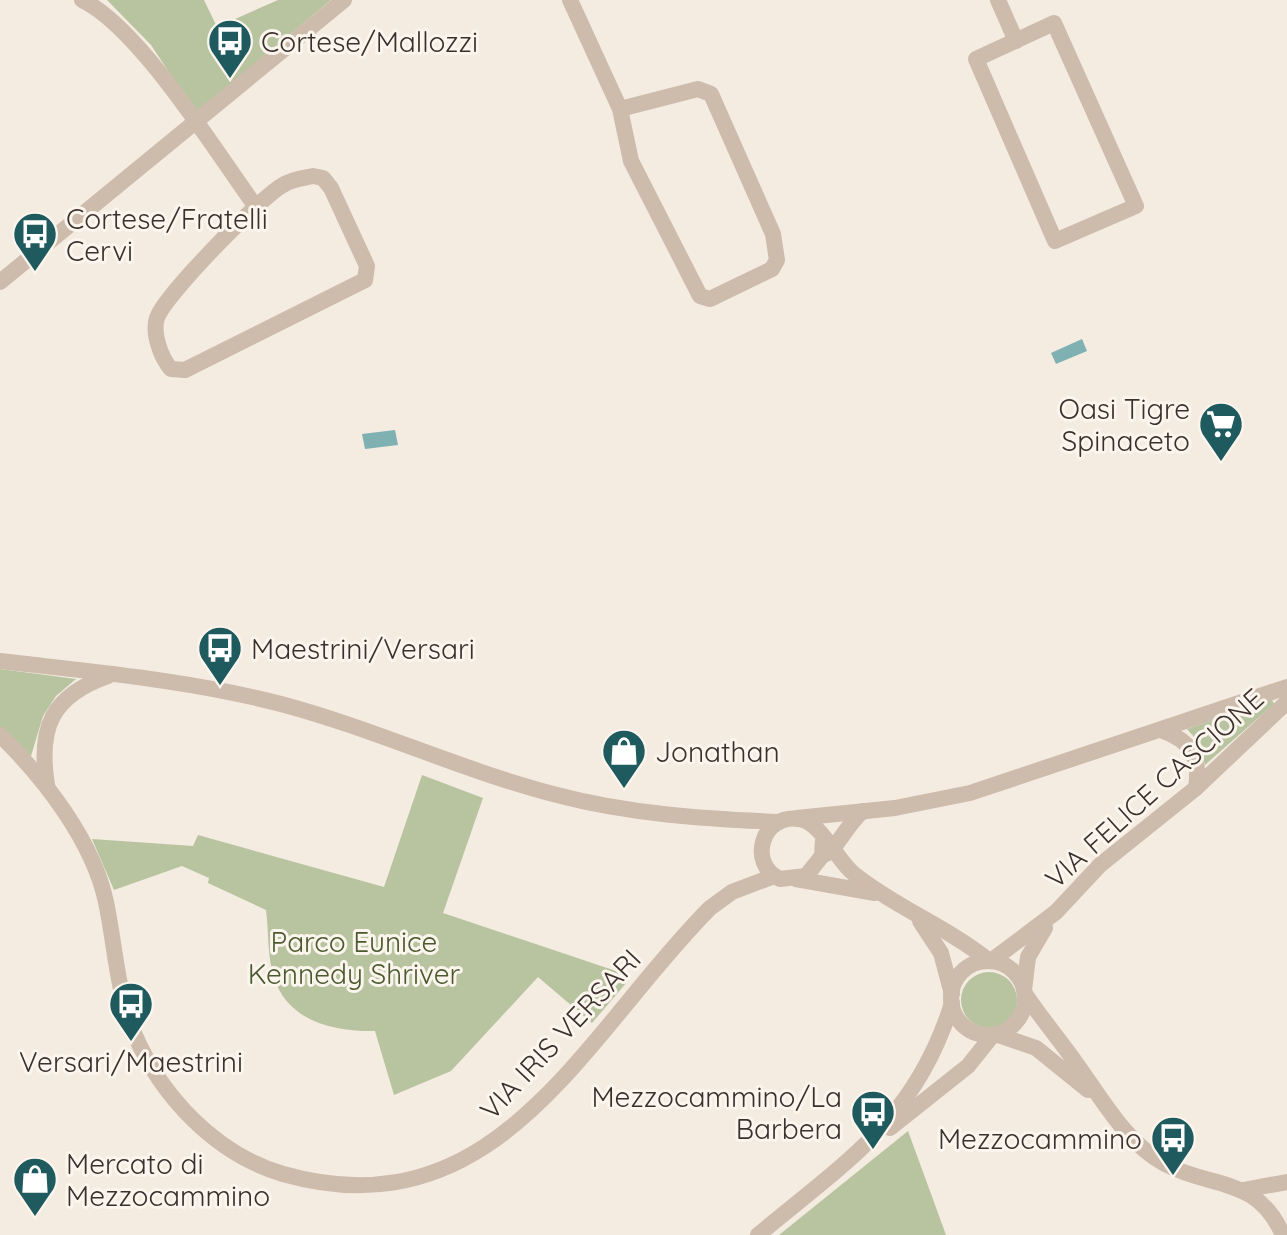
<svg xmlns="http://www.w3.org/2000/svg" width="1287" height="1235" viewBox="0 0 1287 1235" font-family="Quicksand,sans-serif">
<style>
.green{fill:#b8c4a0}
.water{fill:#7fb0b2}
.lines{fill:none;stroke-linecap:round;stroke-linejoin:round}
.minor{stroke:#cdbbac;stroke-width:16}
.labels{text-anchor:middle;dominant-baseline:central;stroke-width:6;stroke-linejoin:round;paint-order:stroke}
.poi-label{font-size:28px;fill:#3b302b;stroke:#fbf5ee;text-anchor:start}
.street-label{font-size:28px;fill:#3b302b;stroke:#fbf5ee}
.park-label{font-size:28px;fill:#4a5a2e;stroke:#fbf5ee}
</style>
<rect width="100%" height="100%" fill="#f4ebe1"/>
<g class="green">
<path d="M107,0H204L217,27L278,0H331L196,113L151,45Z"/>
<path d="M0,669L76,679L56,696L43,716L31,756L0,727Z"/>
<path d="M1272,700L1274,704L1205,765L1200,744L1187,729Z"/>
<path d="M422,775L483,798L443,913L616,971L627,982L592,1023L538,977L451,1071L394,1095L375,1031C336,1032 287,1022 274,977C267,956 269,932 266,910L208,883L209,878L182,866L114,890L92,839L193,846L198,835L384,887Z"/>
<circle cx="989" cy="1000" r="28"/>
<path d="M908,1131L946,1235H779Z"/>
</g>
<g class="water">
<path d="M1082,339L1087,351L1056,364L1051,353Z"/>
<path d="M395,430L398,445L365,449L362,434Z"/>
</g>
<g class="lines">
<g class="minor">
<path d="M82,0C139,27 216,152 256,207"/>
<path d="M570,0L620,109L631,161L700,296L710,299L772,269L777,260L773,234L711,94L698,89L620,109"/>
<path d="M998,0L1016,41"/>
<path d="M1054,23L1136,206L1055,241L976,59Z"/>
<path d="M313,176L323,178L331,188L367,266L365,280L185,370L171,369C161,358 152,333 157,318C164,296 261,197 283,185C292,179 303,178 313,176Z"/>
<path d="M0,282L344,0"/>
<path d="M0,661C94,672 189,680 281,704C375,729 463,771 557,795C629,814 705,819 779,822"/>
<path d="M1161,730C1191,741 1201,756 1196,788"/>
<path d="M0,735C44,778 93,841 106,902C115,945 117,992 134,1033C161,1096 215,1154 283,1174C498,1235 584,1034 710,908L732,892L774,876"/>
<path d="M47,785C38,728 51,696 108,676"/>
<path d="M797,818L895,808L970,793L1287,687"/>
<path d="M823,840L822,856L806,876L780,879C747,864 762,813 799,819C822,822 836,860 854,874C895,907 947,927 988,960"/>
<path d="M826,854C837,848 848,823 863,811"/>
<path d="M796,879L875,893"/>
<path d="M920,921L941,953L952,994"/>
<path d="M991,961L1056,912L1100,865L1196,788L1287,702"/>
<circle cx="988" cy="998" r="37"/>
<path d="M1024,990L1028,957L1045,928"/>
<path d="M1025,994C1041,1018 1060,1040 1076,1063C1102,1099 1126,1143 1165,1164C1212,1189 1256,1176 1282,1233"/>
<path d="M998,1035L1036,1048L1088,1090"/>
<path d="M890,1128L968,1066L992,1036"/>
<path d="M1243,1190L1287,1182"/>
<path d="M758,1235C847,1161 916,1119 952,1003"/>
</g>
</g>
<defs>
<g id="bus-pin" transform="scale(2.3)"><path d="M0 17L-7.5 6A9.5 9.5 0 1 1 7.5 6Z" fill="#1f5a5e" stroke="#fbf5ee"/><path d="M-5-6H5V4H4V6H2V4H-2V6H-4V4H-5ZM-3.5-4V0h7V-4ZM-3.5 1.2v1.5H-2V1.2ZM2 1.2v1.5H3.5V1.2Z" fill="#fff"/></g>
<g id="supermarket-pin" transform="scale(2.3)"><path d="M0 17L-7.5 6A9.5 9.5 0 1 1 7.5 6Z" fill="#1f5a5e" stroke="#fbf5ee"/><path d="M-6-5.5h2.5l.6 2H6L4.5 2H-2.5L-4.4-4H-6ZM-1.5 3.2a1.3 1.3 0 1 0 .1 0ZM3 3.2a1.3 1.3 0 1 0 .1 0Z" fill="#fff"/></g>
<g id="shop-pin" transform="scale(2.3)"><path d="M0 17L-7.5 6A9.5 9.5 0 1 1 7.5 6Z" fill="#1f5a5e" stroke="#fbf5ee"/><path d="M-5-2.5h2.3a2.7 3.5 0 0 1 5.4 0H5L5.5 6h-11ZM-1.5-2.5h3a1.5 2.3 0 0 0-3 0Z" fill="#fff"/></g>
</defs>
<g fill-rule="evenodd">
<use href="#bus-pin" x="230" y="41"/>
<use href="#bus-pin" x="35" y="234"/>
<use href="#supermarket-pin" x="1221" y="424"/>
<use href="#bus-pin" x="220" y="648"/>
<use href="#shop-pin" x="624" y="751"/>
<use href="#bus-pin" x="131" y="1004"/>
<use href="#bus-pin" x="873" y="1112"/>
<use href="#bus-pin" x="1173" y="1138"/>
<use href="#shop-pin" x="35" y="1179"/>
</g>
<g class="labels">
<g class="poi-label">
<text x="261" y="41">Cortese/Mallozzi</text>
<text x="66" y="218">Cortese/Fratelli<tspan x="66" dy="32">Cervi</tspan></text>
<text x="1190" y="408" text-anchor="end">Oasi Tigre<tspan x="1190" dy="32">Spinaceto</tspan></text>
<text x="251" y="648">Maestrini/Versari</text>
<text x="655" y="751">Jonathan</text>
<text x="131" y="1061" text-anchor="middle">Versari/Maestrini</text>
<text x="842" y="1096" text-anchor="end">Mezzocammino/La<tspan x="842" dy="32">Barbera</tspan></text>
<text x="1142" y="1138" text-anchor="end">Mezzocammino</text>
<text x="66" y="1163">Mercato di<tspan x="66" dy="32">Mezzocammino</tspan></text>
</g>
<g class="street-label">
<text transform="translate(1154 788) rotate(-42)">VIA FELICE CASCIONE</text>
<text transform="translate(560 1034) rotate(-47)">VIA IRIS VERSARI</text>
</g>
<g class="park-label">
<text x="354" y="941">Parco Eunice<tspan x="354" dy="32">Kennedy Shriver</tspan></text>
</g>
</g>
</svg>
